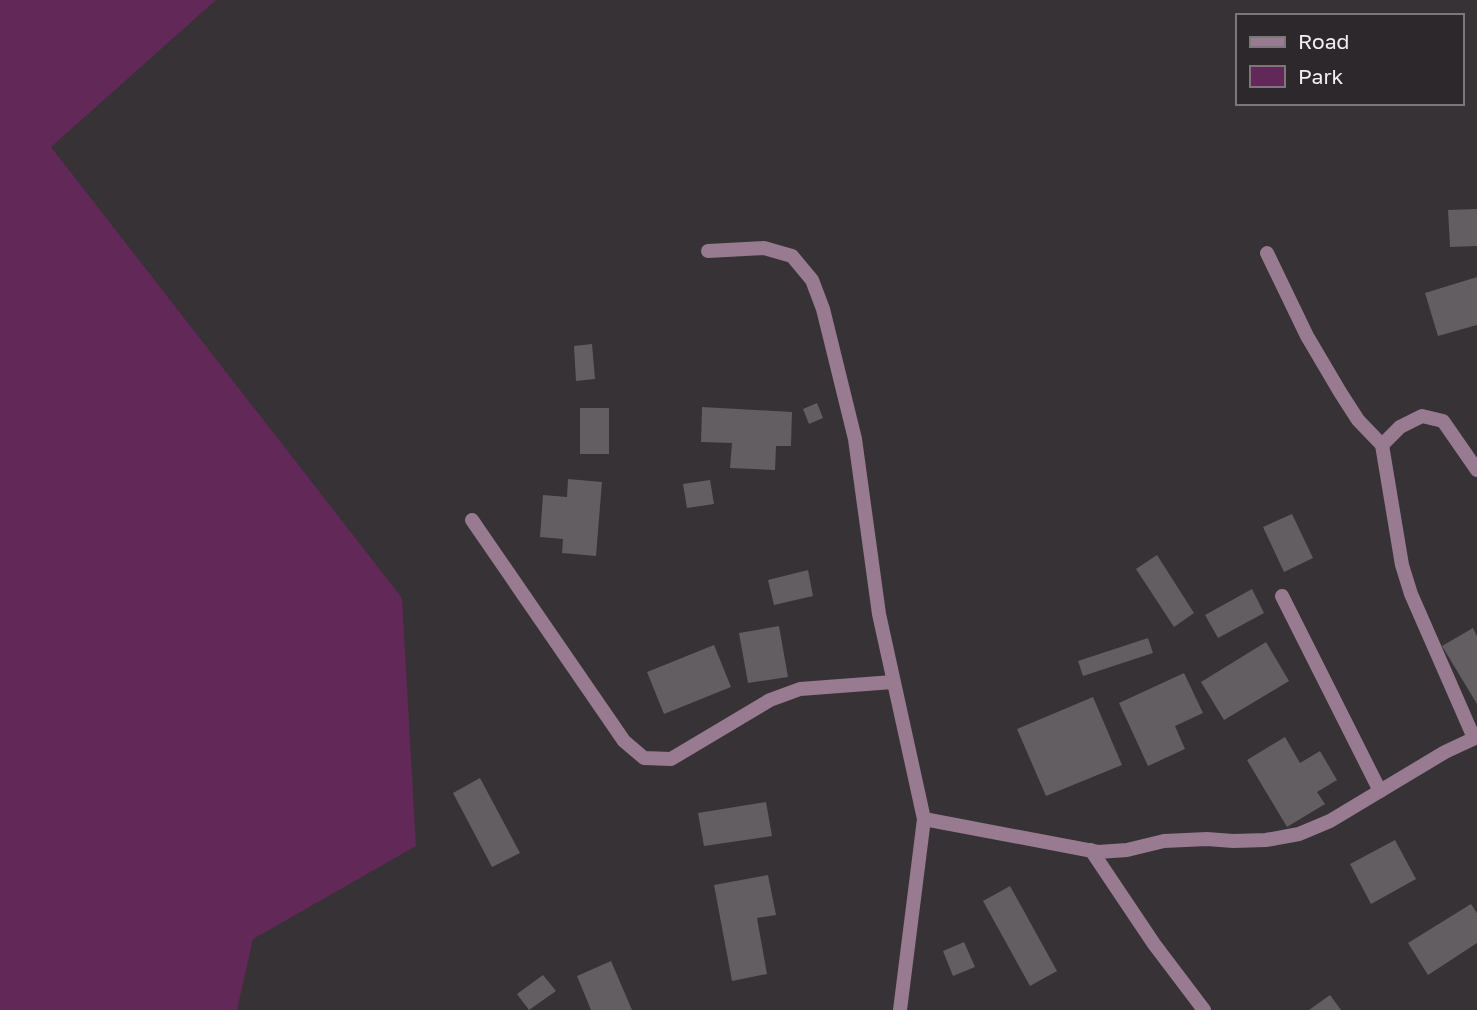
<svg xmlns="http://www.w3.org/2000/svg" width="1477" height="1010" viewBox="0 0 1477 1010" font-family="'Golos Text',sans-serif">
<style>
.green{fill:#612858}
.building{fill:#625e61}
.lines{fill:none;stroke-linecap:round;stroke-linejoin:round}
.street{stroke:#987a91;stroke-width:14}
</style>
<rect width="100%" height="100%" fill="#363235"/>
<path class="green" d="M0,0H216L51,147L402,598L416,846L253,939L237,1010H0Z"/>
<g class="building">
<path d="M1477,209V246L1450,247L1448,210Z"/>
<path d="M1477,277V325L1438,336L1425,293Z"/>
<path d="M592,344L595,379L576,381L574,346Z"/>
<path d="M817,403L823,418L809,424L803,409Z"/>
<path d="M702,407L792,412L791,446H776L775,470L730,468L732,443L701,442Z"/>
<rect x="580" y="408" width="29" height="46"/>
<path d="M568,479L602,482L596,556L562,553L563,539L540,537L543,495L567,497Z"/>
<path d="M710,480L714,504L687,508L683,484Z"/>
<path d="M1292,514L1313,558L1284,572L1263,527Z"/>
<path d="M1157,555L1194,613L1174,627L1136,569Z"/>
<path d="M808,570L813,596L774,605L768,580Z"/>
<path d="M1252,589L1264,613L1218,638L1205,615Z"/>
<path d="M779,626L788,677L748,683L739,633Z"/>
<path d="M1473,628L1477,636V704L1442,646Z"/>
<path d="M1148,638L1153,653L1083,676L1078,661Z"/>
<path d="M1266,642L1289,681L1224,720L1201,682Z"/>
<path d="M714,645L731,687L664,714L647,672Z"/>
<path d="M1184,673L1203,713L1175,726L1185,749L1148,766L1119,703Z"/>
<path d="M1093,697L1122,765L1046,796L1017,729Z"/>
<path d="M1285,737L1300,763L1320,751L1337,780L1317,792L1325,804L1287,827L1247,760Z"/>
<path d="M480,778L520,853L492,867L453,793Z"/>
<path d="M766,802L772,836L704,846L698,813Z"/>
<path d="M1395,840L1416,879L1371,904L1350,864Z"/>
<path d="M768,875L776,915L757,918L767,974L732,981L714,885Z"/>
<path d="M1010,886L1057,971L1030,986L983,901Z"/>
<path d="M1471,904L1477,913V943L1428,975L1408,943Z"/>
<path d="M964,942L975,967L953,976L943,951Z"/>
<path d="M611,961L632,1010H591L577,976Z"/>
<path d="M543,975L556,991L529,1010L517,994Z"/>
<path d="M1330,995L1341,1010H1309Z"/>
</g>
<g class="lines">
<g class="street">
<path d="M708,251L764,248L792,256L812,280L823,309L855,439L879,614L924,819L900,1010"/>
<path d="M1267,253L1307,336L1340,392L1358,420L1382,445L1402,565L1411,594L1474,738"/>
<path d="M1382,445L1400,427L1422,416L1443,421L1477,470"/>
<path d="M472,520L624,741L644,758L671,759L770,700L800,689L893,682"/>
<path d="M1282,596L1380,791"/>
<path d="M924,819L1098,852L1127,850L1164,841L1207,839L1233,841L1266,840L1299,834L1330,821L1445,752L1477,737"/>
<path d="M1091,850L1154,944L1204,1010"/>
</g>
</g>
<rect x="1236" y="14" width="228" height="91" fill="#2c282b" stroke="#7b787a" stroke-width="2"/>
<rect x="1250" y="37" width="35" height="10" fill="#987a91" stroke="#7b787a" stroke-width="2"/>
<text x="1298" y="49" font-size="21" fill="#f2eff1">Road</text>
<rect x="1250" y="66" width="35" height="21" fill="#612858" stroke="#7b787a" stroke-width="2"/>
<text x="1298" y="84" font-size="21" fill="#f2eff1">Park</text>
</svg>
